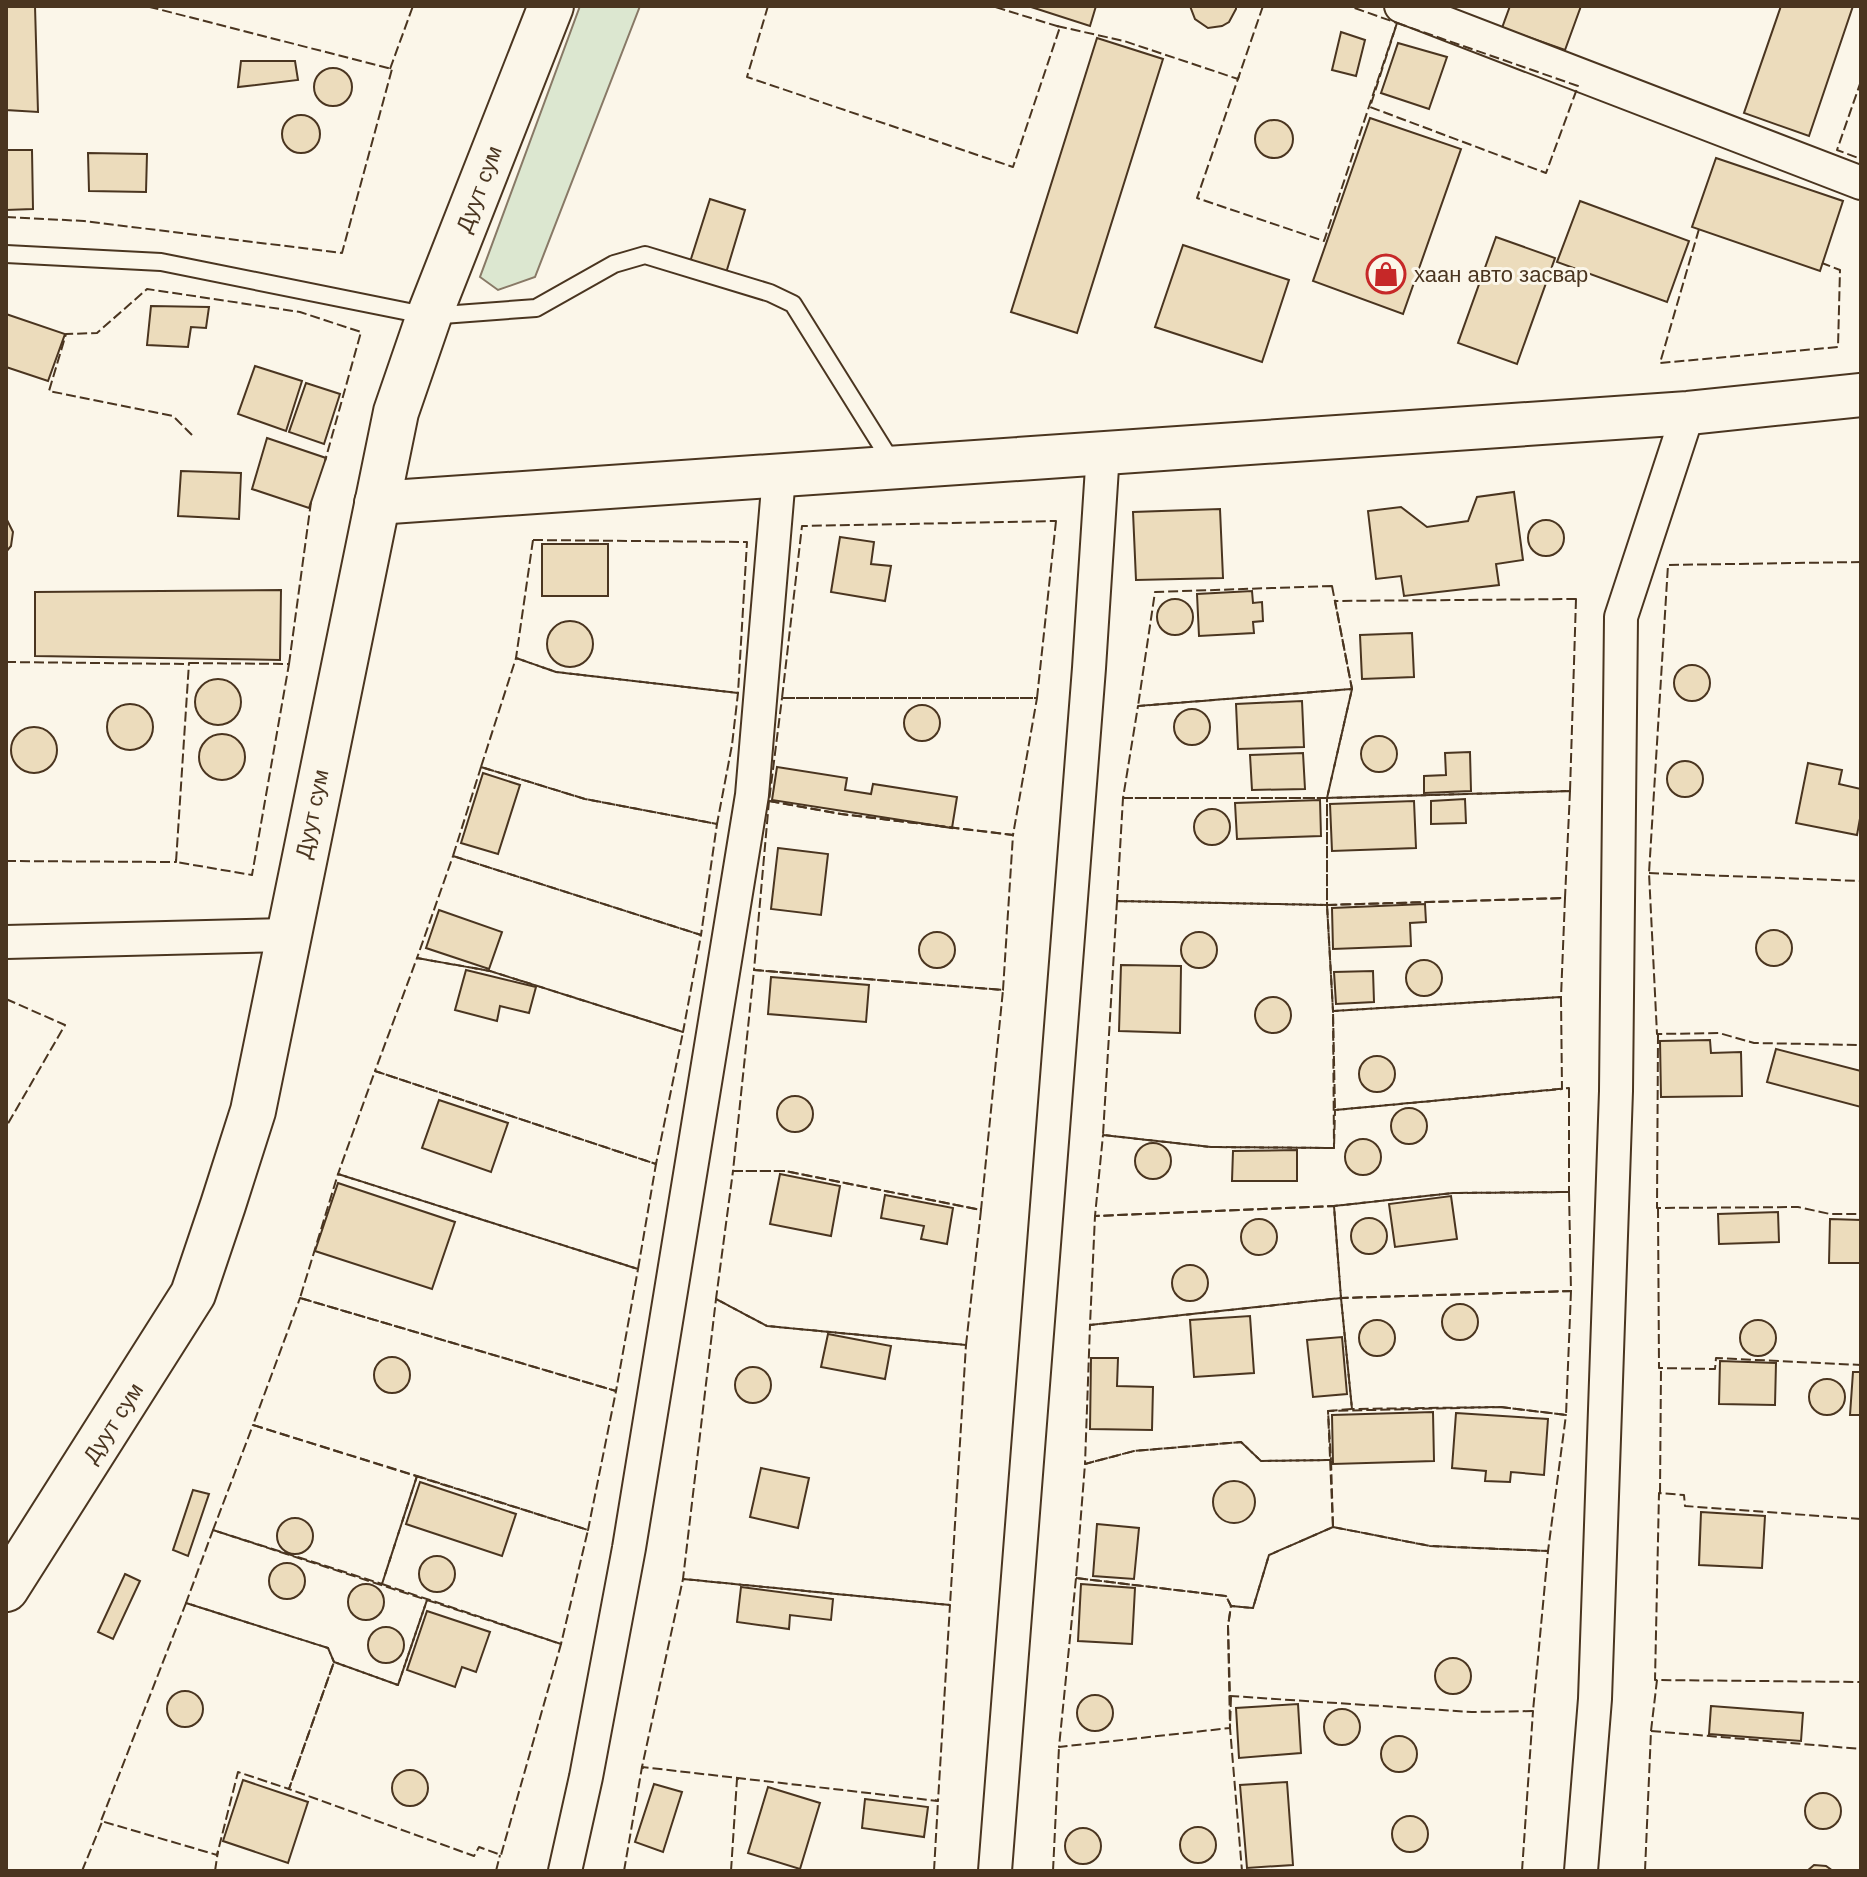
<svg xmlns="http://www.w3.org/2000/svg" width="1867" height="1877" viewBox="0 0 1867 1877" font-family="Helvetica,sans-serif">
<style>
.green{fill:#dce7d0;stroke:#887966;stroke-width:2}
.building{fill:#ecdcbc;stroke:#4a3520;stroke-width:2}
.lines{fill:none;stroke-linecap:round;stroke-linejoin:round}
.service-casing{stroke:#4a3520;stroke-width:20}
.minor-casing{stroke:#4a3520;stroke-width:36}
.tertiary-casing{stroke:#4a3520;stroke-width:46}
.secondary-casing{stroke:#4a3520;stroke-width:48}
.service{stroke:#fbf6e9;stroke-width:16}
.minor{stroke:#fbf6e9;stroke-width:32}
.tertiary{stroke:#fbf6e9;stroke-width:42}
.secondary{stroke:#fbf6e9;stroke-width:44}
.fence{stroke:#4a3520;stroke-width:2;stroke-dasharray:10 4;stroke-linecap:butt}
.labels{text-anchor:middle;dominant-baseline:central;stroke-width:6;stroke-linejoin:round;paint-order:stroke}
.street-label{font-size:22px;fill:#4a3520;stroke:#fbf6e9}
.poi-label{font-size:22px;fill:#4a3520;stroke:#fbf6e9;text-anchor:start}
</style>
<rect width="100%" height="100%" fill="#fbf6e9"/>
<path class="green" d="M580,6H640L535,277L498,290L480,277Z"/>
<g class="building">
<path d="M6,6H35L38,112L6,110Z"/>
<path d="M1028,6H1096L1090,26Z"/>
<path d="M1190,6H1236V9L1229,22L1222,26L1208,28L1195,19Z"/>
<path d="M1510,6H1581L1565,50L1502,28Z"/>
<path d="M1781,6H1853L1809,136L1744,113Z"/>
<path d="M1341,32L1365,40L1356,76L1332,70Z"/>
<path d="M1097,38L1163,59L1077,333L1011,312Z"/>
<path d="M1398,43L1447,57L1429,109L1381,93Z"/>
<path d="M241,61H295L298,80L238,87Z"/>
<circle cx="333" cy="87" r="19"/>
<circle cx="301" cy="134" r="19"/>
<path d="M1370,118L1461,149L1403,314L1313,281Z"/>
<circle cx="1274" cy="139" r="19"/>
<path d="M6,150H32L33,209L6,210Z"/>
<path d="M88,153L147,154L146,192L89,191Z"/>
<path d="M1716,158L1843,201L1820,271L1692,227Z"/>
<path d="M710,199L745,210L726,273L690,262Z"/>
<path d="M1580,201L1689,241L1667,302L1557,262Z"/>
<path d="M1496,237L1555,258L1517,364L1458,343Z"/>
<path d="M1183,245L1289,280L1262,362L1155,327Z"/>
<path d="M151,306L209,307L206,328L191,327L188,347L147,345Z"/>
<path d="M6,314L65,334L48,381L6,367Z"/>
<path d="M255,366L302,381L286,431L238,414Z"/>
<path d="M306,383L340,394L324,444L289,432Z"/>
<path d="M267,438L326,458L309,508L252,489Z"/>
<path d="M181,471L241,473L239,519L178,516Z"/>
<path d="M1514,492L1523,560L1496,564L1499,585L1404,596L1401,576L1376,579L1368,511L1401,507L1427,527L1468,521L1477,497Z"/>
<path d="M1220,509L1223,578L1136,580L1133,512Z"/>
<path d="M6,518L13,532L11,546L6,552Z"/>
<circle cx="1546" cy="538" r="18"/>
<path d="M840,537L874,542L871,564L891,566L885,601L831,592Z"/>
<rect x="542" y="544" width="66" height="52"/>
<path d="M281,590L280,660L35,656V592Z"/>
<path d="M1252,591L1253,603L1262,602L1263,621L1253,622L1254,633L1199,636L1197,594Z"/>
<circle cx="1175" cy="617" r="18"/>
<circle cx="570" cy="644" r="23"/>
<path d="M1412,633L1414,677L1362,679L1360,635Z"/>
<circle cx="1692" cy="683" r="18"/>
<circle cx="218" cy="702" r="23"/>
<path d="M1302,701L1304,747L1238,749L1236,704Z"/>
<circle cx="130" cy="727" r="23"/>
<circle cx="922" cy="723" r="18"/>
<circle cx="1192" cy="727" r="18"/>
<circle cx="34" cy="750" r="23"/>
<circle cx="222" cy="757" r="23"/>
<circle cx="1379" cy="754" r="18"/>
<path d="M1470,752L1471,791L1424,793V776L1446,775L1445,753Z"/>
<path d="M1303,753L1305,789L1252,790L1250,755Z"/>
<circle cx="1685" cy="779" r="18"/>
<path d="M1808,763L1842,770L1839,784L1861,789V813L1857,835L1796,823Z"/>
<path d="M777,767L847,778L845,790L871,794L873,784L957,797L952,828L772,800Z"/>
<path d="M483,773L520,785L498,854L461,843Z"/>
<path d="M1465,799L1466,823L1431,824V801Z"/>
<path d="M1320,800L1321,836L1237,839L1235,803Z"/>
<path d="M1414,801L1416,848L1332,851L1330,804Z"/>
<circle cx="1212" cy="827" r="18"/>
<path d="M778,848L828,854L821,915L771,909Z"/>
<path d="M1425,904L1426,922L1410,923L1411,946L1333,949L1332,908Z"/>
<path d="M439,910L502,932L489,969L426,948Z"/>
<circle cx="1774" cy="948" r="18"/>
<circle cx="1199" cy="950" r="18"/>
<circle cx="937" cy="950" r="18"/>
<circle cx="1424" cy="978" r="18"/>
<path d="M1121,965L1181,966L1180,1033L1119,1031Z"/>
<path d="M466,970L536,987L529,1013L500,1006L497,1021L455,1010Z"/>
<path d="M1373,971L1374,1002L1336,1004L1334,972Z"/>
<path d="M771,977L869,985L866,1022L768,1014Z"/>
<circle cx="1273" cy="1015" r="18"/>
<path d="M1710,1040L1711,1053L1741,1052L1742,1096L1661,1097L1660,1041Z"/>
<path d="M1776,1049L1861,1071V1107L1767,1082Z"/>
<circle cx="1377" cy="1074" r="18"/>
<circle cx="795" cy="1114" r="18"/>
<path d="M439,1100L508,1123L491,1172L422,1148Z"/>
<circle cx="1409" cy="1126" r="18"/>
<circle cx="1363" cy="1157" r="18"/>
<circle cx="1153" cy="1161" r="18"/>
<path d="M1297,1150V1181H1232L1233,1151Z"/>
<path d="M780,1174L840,1186L831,1236L770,1224Z"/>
<path d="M338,1183L455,1222L432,1289L315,1251Z"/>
<path d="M885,1195L953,1208L947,1244L921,1239L924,1226L881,1218Z"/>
<path d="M1451,1196L1457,1239L1395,1247L1389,1204Z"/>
<path d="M1778,1212L1779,1242L1719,1244L1718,1214Z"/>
<circle cx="1369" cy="1236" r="18"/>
<circle cx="1259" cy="1237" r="18"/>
<path d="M1830,1219L1861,1220V1263H1829Z"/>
<circle cx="1190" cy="1283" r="18"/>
<circle cx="1460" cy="1322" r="18"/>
<path d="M1250,1316L1254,1373L1194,1377L1190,1320Z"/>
<circle cx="1377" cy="1338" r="18"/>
<circle cx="1758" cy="1338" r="18"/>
<path d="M828,1334L891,1346L885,1379L821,1367Z"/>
<path d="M1342,1337L1347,1394L1313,1397L1307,1340Z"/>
<circle cx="392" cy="1375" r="18"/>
<path d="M1091,1358H1118L1117,1386L1153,1387L1152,1430L1090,1429Z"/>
<path d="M1720,1361L1776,1363L1775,1405L1719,1404Z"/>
<circle cx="753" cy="1385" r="18"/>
<path d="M1853,1372H1861V1415H1850Z"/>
<circle cx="1827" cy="1397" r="18"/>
<path d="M1433,1412L1434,1461L1333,1464L1332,1415Z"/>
<path d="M1456,1413L1548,1419L1544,1475L1511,1472L1510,1482L1485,1481L1486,1471L1452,1468Z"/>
<path d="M761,1468L809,1478L798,1528L750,1517Z"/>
<circle cx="1234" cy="1502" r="21"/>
<path d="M420,1482L516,1514L502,1556L406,1524Z"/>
<path d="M193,1490L209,1494L188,1556L173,1550Z"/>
<path d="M1701,1512L1765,1516L1762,1568L1699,1565Z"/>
<circle cx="295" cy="1536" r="18"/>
<path d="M1097,1524L1139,1528L1134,1579L1093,1576Z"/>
<circle cx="437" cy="1574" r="18"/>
<circle cx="287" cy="1581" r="18"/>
<path d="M125,1574L140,1581L113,1639L98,1632Z"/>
<circle cx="366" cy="1602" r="18"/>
<path d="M1081,1584L1135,1588L1132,1644L1078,1641Z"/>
<path d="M741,1587L833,1599L831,1620L790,1615L789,1629L737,1622Z"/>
<path d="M427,1611L490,1632L476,1672L462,1667L455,1687L407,1670Z"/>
<circle cx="386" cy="1645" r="18"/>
<circle cx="1453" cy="1676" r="18"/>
<circle cx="185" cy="1709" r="18"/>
<circle cx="1095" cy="1713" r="18"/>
<path d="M1298,1704L1301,1753L1239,1758L1236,1708Z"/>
<path d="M1711,1706L1803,1713L1801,1741L1709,1734Z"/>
<circle cx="1342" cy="1727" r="18"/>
<circle cx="1399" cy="1754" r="18"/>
<circle cx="410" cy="1788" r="18"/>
<path d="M243,1780L308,1802L288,1863L223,1841Z"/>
<path d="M1287,1782L1293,1865L1247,1868L1240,1785Z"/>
<path d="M654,1784L682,1792L663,1852L635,1842Z"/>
<path d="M768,1787L820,1803L800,1869L748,1853Z"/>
<circle cx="1823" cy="1811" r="18"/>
<path d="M865,1799L928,1807L924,1837L862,1828Z"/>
<circle cx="1410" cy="1834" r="18"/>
<circle cx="1198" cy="1845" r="18"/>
<circle cx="1083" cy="1846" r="18"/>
<path d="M1814,1865L1826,1866L1833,1871H1807Z"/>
</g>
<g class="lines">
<g class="service-casing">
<path id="service" d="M6,254L161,262L429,316L536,308L614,264L645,255L770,293L793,304L893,464"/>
</g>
<g class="minor-casing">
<g id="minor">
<path d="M1401,6L1861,183"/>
<path d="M6,942L287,935"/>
<path d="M565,1871L586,1777L629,1548L752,795L779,476"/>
<path d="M995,1871L1089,668L1103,452"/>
<path d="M1581,1871L1595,1699L1616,1091L1621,617L1688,413"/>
</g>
</g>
<g class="tertiary-casing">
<path id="tertiary" d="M376,503L1688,413L1861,395"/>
</g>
<g class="secondary-casing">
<path id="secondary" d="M6,1589L193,1294L223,1205L253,1111L396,412L429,316L551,6"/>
</g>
<use href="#service" class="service"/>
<use href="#minor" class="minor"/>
<use href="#tertiary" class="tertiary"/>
<use href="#secondary" class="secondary"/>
<g class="fence">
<path d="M768,6L747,77L1013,167L1060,27L992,6"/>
<path d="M1263,6L1197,198L1324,241L1397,23L1349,6"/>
<path d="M1397,23L1578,86L1546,173L1370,107Z"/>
<path d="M1057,26L1124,41L1238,79L1239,76"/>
<path d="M390,69L413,6"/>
<path d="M1861,81L1837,150L1861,159"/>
<path d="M6,217L84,221L342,253L392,69L146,6"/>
<path d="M1699,229L1660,363L1838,347L1840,270L1822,263"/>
<path d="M192,435L173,416L49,391L66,334L97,333L147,289L300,312L361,332L325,461"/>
<path d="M1056,521L1037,698H782L802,526Z"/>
<path d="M533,540L747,542L738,693L556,672L516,658Z"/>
<path d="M1861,562L1668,565L1649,873L1657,1034L1719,1033L1754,1043L1861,1045"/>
<path d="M1332,586L1352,689L1138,706L1155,592Z"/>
<path d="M1576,599L1570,791L1327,798L1352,689L1335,601Z"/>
<path d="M516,658L556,672L738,693L732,745L717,824L585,799L481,767Z"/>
<path d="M6,662L189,664"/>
<path d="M189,663L289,664L252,875L176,862Z"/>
<path d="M289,664L311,502"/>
<path d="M1352,689L1327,798H1123L1138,706Z"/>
<path d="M782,698H1037L1013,835L841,814L769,801Z"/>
<path d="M481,767L585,799L717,824L701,935L453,856Z"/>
<path d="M1570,791L1565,898L1327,905V798Z"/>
<path d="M1123,798H1327V905L1117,901Z"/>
<path d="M769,801L841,814L1013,835L1003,990L754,970Z"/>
<path d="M453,856L701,935L683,1032L490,971L417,958Z"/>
<path d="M6,861L176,862V859"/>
<path d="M1649,873L1861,881"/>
<path d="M1565,898L1561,997L1333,1011L1327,905Z"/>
<path d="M1117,901L1327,905L1333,1011L1334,1148L1211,1147L1103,1135Z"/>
<path d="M417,958L490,971L683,1032L656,1164L375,1071Z"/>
<path d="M754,970L1003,990L981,1210L785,1171H733Z"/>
<path d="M1561,997L1562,1089L1335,1110L1333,1011Z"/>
<path d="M6,999L65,1025L6,1127"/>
<path d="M1658,1034L1657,1208L1798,1207L1830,1214H1861"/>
<path d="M375,1071L656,1164L638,1269L338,1174Z"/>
<path d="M1569,1088V1192L1453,1193L1334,1206L1095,1216L1103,1135L1211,1147L1334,1148L1335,1110Z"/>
<path d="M733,1171H785L981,1210L966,1345L767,1326L716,1299Z"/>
<path d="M338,1174L638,1269L616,1391L300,1298Z"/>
<path d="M1569,1192L1571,1291L1341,1298L1334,1206L1453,1193Z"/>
<path d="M1334,1206L1341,1298L1090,1325L1095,1216Z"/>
<path d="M1658,1208L1659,1368L1715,1369L1716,1358L1861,1365"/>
<path d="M1571,1291L1566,1415L1501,1407L1352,1409L1341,1298Z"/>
<path d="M300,1298L616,1391L588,1530L253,1425Z"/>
<path d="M1341,1298L1352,1409L1328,1411L1331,1460L1261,1461L1241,1442L1134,1451L1085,1464L1090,1325Z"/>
<path d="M716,1299L767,1326L966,1345L950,1605L683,1579Z"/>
<path d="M1501,1407L1566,1415L1548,1551L1430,1546L1333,1527L1328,1411Z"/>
<path d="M253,1425L417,1476L382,1584L213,1530Z"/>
<path d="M1241,1442L1261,1461L1331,1460L1333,1527L1269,1555L1253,1608L1231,1606L1226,1596L1076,1578L1085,1464L1134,1451Z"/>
<path d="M417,1476L588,1530L561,1644L382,1584Z"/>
<path d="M1660,1493L1661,1368"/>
<path d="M1861,1519L1685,1506L1684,1495L1659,1493L1655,1680L1861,1682"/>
<path d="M1333,1527L1430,1546L1548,1551L1533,1711L1472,1712L1230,1696L1228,1626L1231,1606L1253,1608L1269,1555Z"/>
<path d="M213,1530L427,1600L398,1685L334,1662L328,1648L186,1603Z"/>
<path d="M1076,1578L1226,1596L1231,1606L1228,1626L1230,1728L1059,1747Z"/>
<path d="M683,1579L950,1605L938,1801L642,1767Z"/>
<path d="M427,1600L561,1644L501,1855L479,1847L474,1856L289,1789L334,1662L398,1685Z"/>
<path d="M186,1603L328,1648L334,1662L289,1789L238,1772L217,1855L101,1821Z"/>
<path d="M1231,1697L1230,1728L1242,1871"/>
<path d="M1651,1731L1861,1749"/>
<path d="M82,1871L102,1822"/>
<path d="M215,1871L218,1851"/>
<path d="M496,1871L500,1855"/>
<path d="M624,1871L642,1767L644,1768"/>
<path d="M731,1871L737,1779H741"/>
<path d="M934,1871L938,1801L935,1800"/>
<path d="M1053,1871L1059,1747"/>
<path d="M1522,1871L1533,1711H1530"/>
<path d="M1645,1871L1651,1731L1657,1680"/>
</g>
</g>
<defs>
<g id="shop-ring" transform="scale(2)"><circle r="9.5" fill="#fbf6e9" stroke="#c62828" stroke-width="1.5"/><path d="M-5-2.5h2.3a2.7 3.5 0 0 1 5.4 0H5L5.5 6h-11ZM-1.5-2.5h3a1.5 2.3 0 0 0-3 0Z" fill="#c62828"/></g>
</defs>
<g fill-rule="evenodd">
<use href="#shop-ring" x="1386" y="274"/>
</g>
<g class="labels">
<g class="street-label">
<text transform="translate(479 189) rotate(-69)">Дуут сум</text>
<text transform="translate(312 814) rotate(-78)">Дуут сум</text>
<text transform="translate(113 1423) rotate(-57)">Дуут сум</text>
</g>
<g class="poi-label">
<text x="1414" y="274">хаан авто засвар</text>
</g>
</g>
<rect width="1867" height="1877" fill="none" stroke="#4a3520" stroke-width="16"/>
</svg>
